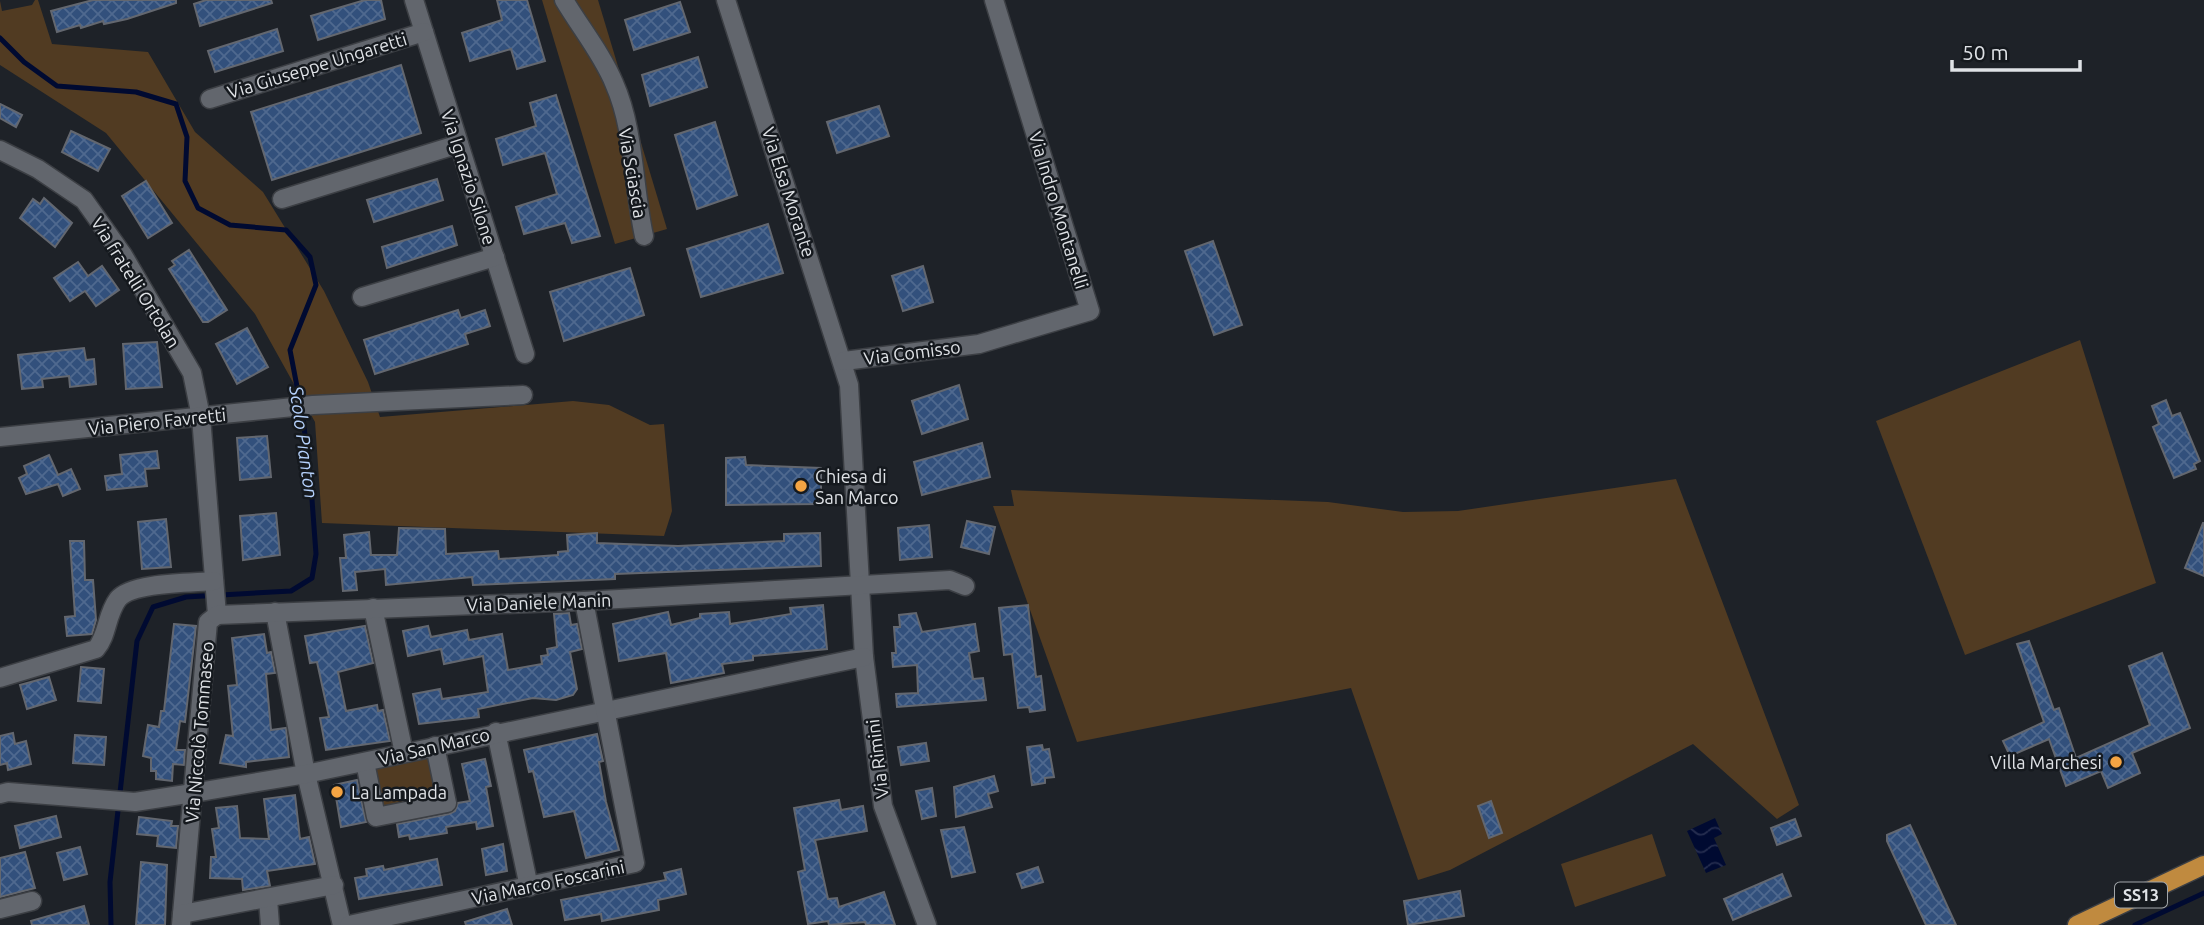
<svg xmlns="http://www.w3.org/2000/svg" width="2204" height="925" viewBox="0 0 2204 925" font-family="Ubuntu,sans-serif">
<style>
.green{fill:#513b22}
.water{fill:url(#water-waves)}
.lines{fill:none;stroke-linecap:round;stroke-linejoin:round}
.stream{stroke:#000a31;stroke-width:5}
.building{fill:url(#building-cross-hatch);stroke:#63676f;stroke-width:2}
.street-casing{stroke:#3c3f44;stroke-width:21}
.primary-casing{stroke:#3c3f44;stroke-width:21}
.street{stroke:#62666d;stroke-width:18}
.primary{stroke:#c08a3f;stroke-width:18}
.poi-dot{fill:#f4a443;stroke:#15191e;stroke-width:2.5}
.labels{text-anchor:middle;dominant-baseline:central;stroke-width:5;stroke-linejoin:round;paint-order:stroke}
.shield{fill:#15191e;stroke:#a2a6aa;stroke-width:2}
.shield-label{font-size:16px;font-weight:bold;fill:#dfe2e6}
.street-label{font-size:18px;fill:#dfe2e6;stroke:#15191e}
.poi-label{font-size:18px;fill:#dfe2e6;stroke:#15191e;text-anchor:start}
.water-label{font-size:19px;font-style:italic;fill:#b4d0fb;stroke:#15191e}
</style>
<defs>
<pattern id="water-waves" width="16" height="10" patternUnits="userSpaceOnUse" patternTransform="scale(1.75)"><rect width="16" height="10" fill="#000a31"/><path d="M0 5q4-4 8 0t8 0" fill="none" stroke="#252d4f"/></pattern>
<pattern id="building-cross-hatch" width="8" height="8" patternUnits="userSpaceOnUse" patternTransform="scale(1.75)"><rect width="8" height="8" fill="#32507c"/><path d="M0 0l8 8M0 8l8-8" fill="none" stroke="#4f698f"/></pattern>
</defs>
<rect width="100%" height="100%" fill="#1e2228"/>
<g class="green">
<path d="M35,0H38L52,44L148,52L195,132L263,192L324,291L368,382L380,417L573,401L609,405L650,425L664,424L672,511L664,536L322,523L315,422L255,314L106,133L0,65V1L2,11L32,5Z"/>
<path d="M542,0H598L667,229L615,244Z"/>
<path d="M2080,340L2156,583L1965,655L1876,421Z"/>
<path d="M1676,479L1799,805L1777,819L1693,744L1450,870L1418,880L1351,688L1077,742L993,506H1014L1011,490L1328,502L1403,512L1458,511Z"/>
<path d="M430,754L439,799L380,811L371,767Z"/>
<path d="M1652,834L1666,876L1575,907L1561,864Z"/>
</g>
<path class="water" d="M1715,818L1722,834L1714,838L1726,865L1706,873L1687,831Z"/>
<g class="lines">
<g class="stream">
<path d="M0,38L24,62L57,86L136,92L176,104L187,137L185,181L198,208L230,225L286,230L310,257L316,285L290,350L303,418L311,486L316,554L312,578L291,591L186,597L153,607L137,641L110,882L111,925"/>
<path d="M2135,925L2204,893"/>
</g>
</g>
<g class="building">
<path d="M93,0H176V3L127,19L104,24L103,21L81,28L80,25L57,32L51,11Z"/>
<path d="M206,0H271L272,3L200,26L194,4Z"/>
<path d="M365,0H381L385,19L318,40L311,16Z"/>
<path d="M497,0H527L545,61L517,69L511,49L470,61L462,33L502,20Z"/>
<path d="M680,2L690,32L634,50L625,20Z"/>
<path d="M277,29L283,51L215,72L208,51Z"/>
<path d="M698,57L707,87L650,106L642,75Z"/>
<path d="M401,65L421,133L272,180L251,112Z"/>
<path d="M556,95L600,236L572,243L565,223L524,234L516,207L557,194L545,153L503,165L496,139L536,126L530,103Z"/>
<path d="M0,104L22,115L16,127L0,118Z"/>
<path d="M879,106L889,136L837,153L827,122Z"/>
<path d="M715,122L737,195L697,209L675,135Z"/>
<path d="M71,131L110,149L98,171L62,152Z"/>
<path d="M437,179L443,200L374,222L367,200Z"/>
<path d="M146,181L172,223L148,238L122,196Z"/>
<path d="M44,198L72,223L55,247L20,218L33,199L40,204Z"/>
<path d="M768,224L783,273L701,297L687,249Z"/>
<path d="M452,226L457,245L387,268L382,247Z"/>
<path d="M1213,241L1242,325L1214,335L1185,251Z"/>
<path d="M189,250L227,310L208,322H203L169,269L175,265L172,261Z"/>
<path d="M78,262L88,276L102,266L119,290L96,306L85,291L70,301L54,278Z"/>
<path d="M923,266L933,302L903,311L892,276Z"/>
<path d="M630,268L644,315L564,341L550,292Z"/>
<path d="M458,310L461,318L485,310L490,326L465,334L468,344L375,374L364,340Z"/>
<path d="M247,328L268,367L237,384L216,344Z"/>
<path d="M157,342L162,387L126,389L123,344Z"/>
<path d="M84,348L86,360L94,359L96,384L70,387L69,376L42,379L43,387L22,389L18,355Z"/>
<path d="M959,385L968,419L922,434L912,401Z"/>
<path d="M2166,400L2172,416L2180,413L2200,461L2194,464L2196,469L2174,478L2153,427L2159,424L2152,406Z"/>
<path d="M267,436L271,477L240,480L237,438Z"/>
<path d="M982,443L990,477L922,495L914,462Z"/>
<path d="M157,451L159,468L145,469L147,486L107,490L105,476L122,474L120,455Z"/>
<path d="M49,455L58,475L71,469L80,489L63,496L58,484L26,494L19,478L27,474L24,466Z"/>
<path d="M745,457L746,465L821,468V504L726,505V458Z"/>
<path d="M276,513L280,555L243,560L240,516Z"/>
<path d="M166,519L171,567L142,569L138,522Z"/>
<path d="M967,521L995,527L989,554L961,547Z"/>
<path d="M2203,523H2204V576L2185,568Z"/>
<path d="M929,525L932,557L900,560L898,528Z"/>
<path d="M399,528L445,529L446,554L498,551L499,559L558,555V552L568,551L567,535L597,533V543L678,546L784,541V534L820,533L821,566L615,574V579L473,585L472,577L386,585L385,569L355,572L357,590L343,591L340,558H346L344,535L369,532L371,555H397Z"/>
<path d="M70,541H84L85,580H93L96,620L92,634L67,636L65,617L75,616Z"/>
<path d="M823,605L827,649L753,656V660L722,664L724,673L671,683L666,653L619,661L613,624L668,612L671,625L700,618V614L729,612L730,624L791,614L790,608Z"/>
<path d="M1028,605L1036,677L1041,676L1045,710L1030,712L1029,707L1018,708L1012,654L1004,655L999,608Z"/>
<path d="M569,613L571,625L577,624L582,649L570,652L577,689L573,695L556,700L533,698L478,709L479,717L419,724L413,694L440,689L442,699L488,692L483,656L444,664L441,649L408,656L403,631L428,626L431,637L467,630L469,640L502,634L508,670L542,664L541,656L548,655L547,649L557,647L554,614Z"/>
<path d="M916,613L922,632L975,624L979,651L969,653L973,679L983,678L986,700L897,707L896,694L918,693L917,665L893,667L892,653H896L894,627H900L899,615Z"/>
<path d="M174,624L196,626L185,722L180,721L176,750H185L184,765L173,764L172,781L156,779V771H151V758L143,756L148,725L159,727L161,711H164Z"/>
<path d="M365,626L373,663L338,672L346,711L377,705L378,711L383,710L390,741L326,750L320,718L329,717L317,662L310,663L305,636Z"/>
<path d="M264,634L267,653L271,652L275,673L266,674L271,730L286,728L289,757L246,762V767L220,763L226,735L233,736L228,686L237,685L232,638Z"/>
<path d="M2029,641L2054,710L2059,708L2076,758L2150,725L2129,666L2162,653L2190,728L2132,753L2140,773L2108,788L2101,771L2066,786L2049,739L2010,756L2003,741L2044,722L2017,644Z"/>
<path d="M81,667L104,669L101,703L78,701Z"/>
<path d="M49,677L56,700L27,709L20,685Z"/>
<path d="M13,733L15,744L26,741L31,764L8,770L7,763L0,765V736Z"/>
<path d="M597,734L603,761L599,762L606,802L619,850L586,858L574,811L544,817L533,771L529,772L524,750Z"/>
<path d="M75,735L106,737L104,765L73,763Z"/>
<path d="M926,743L929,761L901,765L898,747Z"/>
<path d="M1042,745L1043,750L1049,749L1054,777L1045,778V783L1032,785L1027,747Z"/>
<path d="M485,759L491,786L486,787L493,826L477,829L476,822L446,827L447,833L410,839L409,835L399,837L397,824L449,814L455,811L458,803L470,801L462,764Z"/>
<path d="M994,776L998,791L988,794L992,807L956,817L954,787Z"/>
<path d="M357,780L366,822L341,827L334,785Z"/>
<path d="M932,788L936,816L922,819L916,791Z"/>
<path d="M295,795L300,839L309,837L315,864L267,871L270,886L243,890L242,879L210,878L211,857H216L212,829L219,828L216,808L237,806L240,838L269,839L264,799Z"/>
<path d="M839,800L841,810L863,806L867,831L815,840L828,899L837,898L839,907L884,892L895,925H866L865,922L829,925L828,921L808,924L798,872L805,870L794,808Z"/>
<path d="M1491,801L1502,833L1489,838L1478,806Z"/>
<path d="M56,816L61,837L20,848L15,826Z"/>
<path d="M139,817L172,821L171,826H178L176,848L157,846L158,836L137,834Z"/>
<path d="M1795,819L1801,836L1777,845L1771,828Z"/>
<path d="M1910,825L1956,925H1926L1887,841V835Z"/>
<path d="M964,827L975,872L952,877L941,830Z"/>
<path d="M503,844L507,871L486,875L482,849Z"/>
<path d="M80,847L87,874L64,880L57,853Z"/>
<path d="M25,852L35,888L0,897V858Z"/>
<path d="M437,859L442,885L359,899L355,878L367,876L366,869L383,866L384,870Z"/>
<path d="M141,862L167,865L165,925H136Z"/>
<path d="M1038,867L1043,882L1022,888L1017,874Z"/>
<path d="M681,869L686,894L658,900L659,910L602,921L601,914L565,920L561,900L666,880L664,873Z"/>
<path d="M1782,874L1791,896L1733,920L1724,899Z"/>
<path d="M1460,891L1464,916L1408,925L1404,901Z"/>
<path d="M84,906L89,925H32L31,921Z"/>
<path d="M507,909L512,925H466L465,922Z"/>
</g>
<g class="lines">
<g class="street-casing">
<g id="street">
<path d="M414,0L525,354"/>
<path d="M564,0C580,27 602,54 614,83C635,130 633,186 644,236"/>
<path d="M726,0L849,385L864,657L883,806L927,925"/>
<path d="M210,99L424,32"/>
<path d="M0,150L38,169L84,200L123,255L192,373L201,417L217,615L208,622L181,925"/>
<path d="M282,199L459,144"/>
<path d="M362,297L495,257"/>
<path d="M844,361L979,344L1090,311L994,0"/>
<path d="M0,437L313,405L523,395"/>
<path d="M373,608L404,753"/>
<path d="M275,612L306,774L342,925"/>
<path d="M217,615L584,601L950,580L965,586"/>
<path d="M0,678L96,649C108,635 106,615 118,599C132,582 192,583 214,581"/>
<path d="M496,732L529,887"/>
<path d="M365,762L376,817L447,803L435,746"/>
<path d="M0,794L8,792L135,802L193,793L306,774L864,657"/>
<path d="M268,899L270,925"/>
<path d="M0,909L32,901"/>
<path d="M182,914L334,885"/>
<path d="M349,925L635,863L584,601"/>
</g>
</g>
<g class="primary-casing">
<path id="primary" d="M2077,925L2204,865"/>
</g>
<use href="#street" class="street"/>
<use href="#primary" class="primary"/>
</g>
<g class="poi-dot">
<circle cx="801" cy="486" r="7"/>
<circle cx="2116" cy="762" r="7"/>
<circle cx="337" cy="792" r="7"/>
</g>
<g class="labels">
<rect class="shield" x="2115" y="882.5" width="52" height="25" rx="5"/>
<g class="shield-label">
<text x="2141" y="895">SS13</text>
</g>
<g class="street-label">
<text transform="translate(317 65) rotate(-17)">Via Giuseppe Ungaretti</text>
<text transform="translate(633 173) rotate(80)">Via Sciascia</text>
<text transform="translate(469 177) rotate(72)">Via Ignazio Silone</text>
<text transform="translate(789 192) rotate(72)">Via Elsa Morante</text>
<text transform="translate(1059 210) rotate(73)">Via Indro Montanelli</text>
<text transform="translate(136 282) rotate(58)">Via fratelli Ortolan</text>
<text transform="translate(912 352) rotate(-7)">Via Comisso</text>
<text transform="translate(157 421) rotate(-6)">Via Piero Favretti</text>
<text transform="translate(539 602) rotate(-2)">Via Daniele Manin</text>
<text transform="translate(199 732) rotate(-85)">Via Niccolò Tommaseo</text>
<text transform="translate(434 746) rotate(-13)">Via San Marco</text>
<text transform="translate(877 759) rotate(-97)">Via Rimini</text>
<text transform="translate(548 882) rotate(-12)">Via Marco Foscarini</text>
</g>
<g class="poi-label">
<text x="815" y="476">Chiesa di<tspan x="815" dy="21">San Marco</tspan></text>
<text x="2102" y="762" text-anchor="end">Villa Marchesi</text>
<text x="351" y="792">La Lampada</text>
</g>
<g class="water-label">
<text transform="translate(304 442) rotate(82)">Scolo Pianton</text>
</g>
</g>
<path d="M1952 60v10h128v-10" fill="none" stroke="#dfe2e6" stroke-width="3.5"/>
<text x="1962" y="60" font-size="21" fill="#dfe2e6" stroke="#15191e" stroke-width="5" paint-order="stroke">50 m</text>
</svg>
